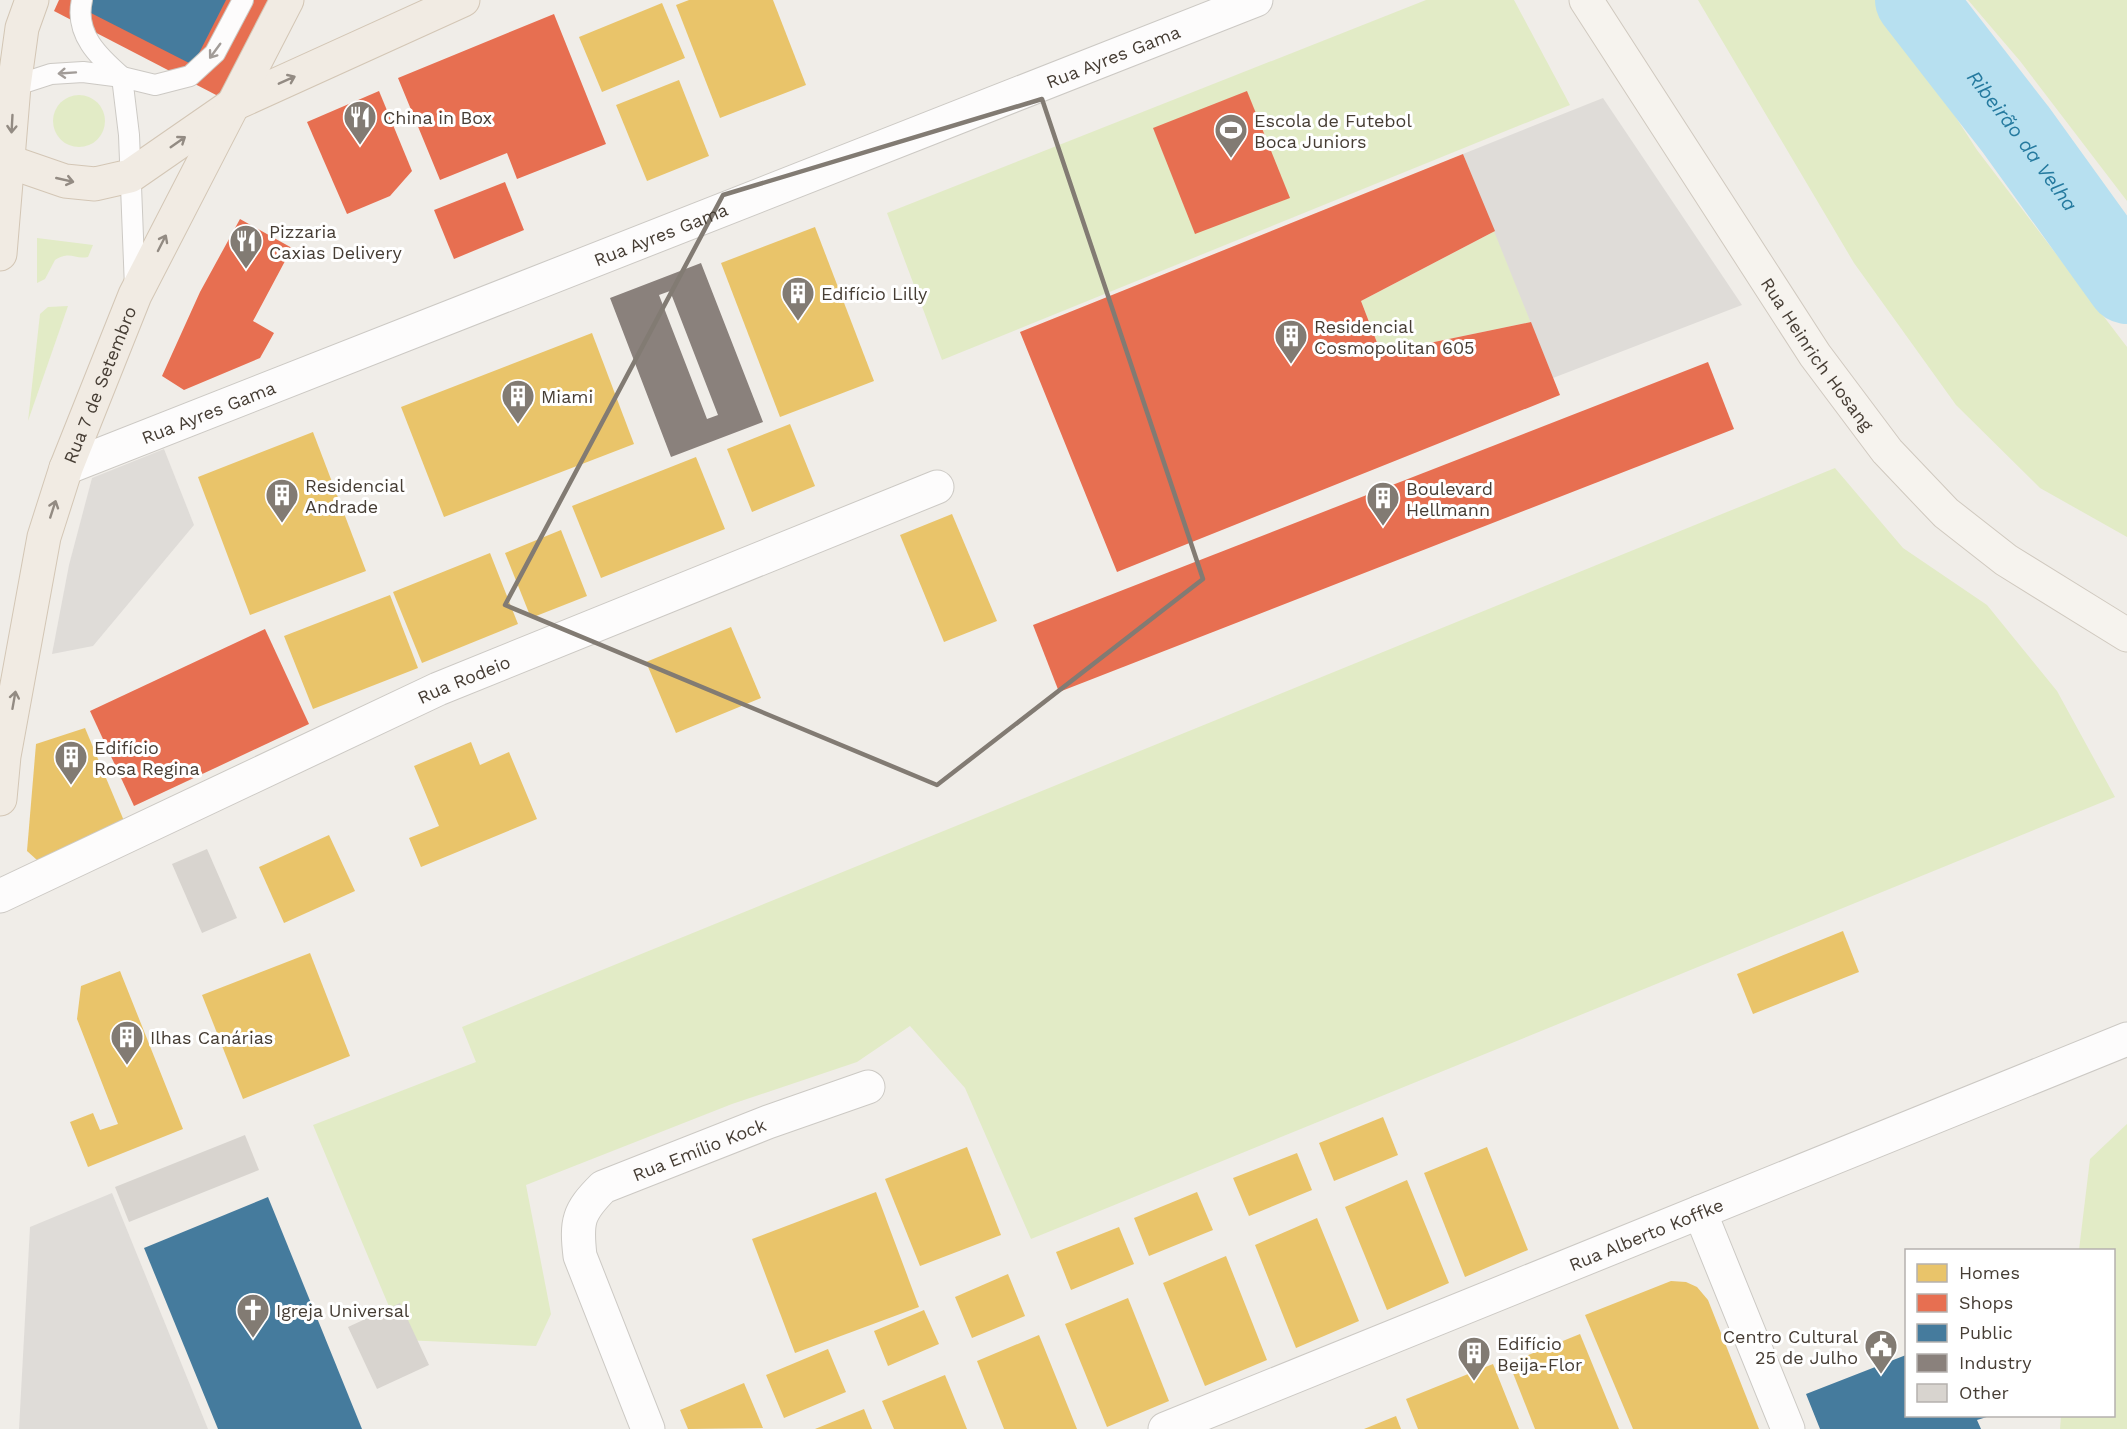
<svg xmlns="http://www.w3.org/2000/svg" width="2127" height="1429" viewBox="0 0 2127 1429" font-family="'Work Sans',sans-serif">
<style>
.green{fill:#e2ebc6}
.parking{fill:#dfdcd8}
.homes{fill:#e9c46a}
.shops{fill:#e76f51}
.public{fill:#457b9d}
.industry{fill:#8a817c;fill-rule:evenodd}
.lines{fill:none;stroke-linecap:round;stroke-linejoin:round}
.river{stroke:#b7e0f0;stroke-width:80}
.building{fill:#d8d4cf}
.lane-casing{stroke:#ccc9c4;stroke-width:22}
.street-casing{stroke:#ccc9c4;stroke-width:35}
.secondary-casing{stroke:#d0c9bf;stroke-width:35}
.primary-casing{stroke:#d3c6b5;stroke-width:35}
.lane{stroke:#fdfcfc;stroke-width:20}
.street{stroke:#fdfcfc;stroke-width:33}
.secondary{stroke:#f6f3ee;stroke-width:33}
.primary{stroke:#f1ebe3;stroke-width:33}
.oneway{stroke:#a29c98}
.oneway2{stroke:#938b83}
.marked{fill:none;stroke:#827b73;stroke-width:4.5;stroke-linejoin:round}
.labels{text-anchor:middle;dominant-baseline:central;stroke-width:6;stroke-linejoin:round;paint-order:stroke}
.street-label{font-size:18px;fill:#463d34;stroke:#fff}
.poi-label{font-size:18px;fill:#463d34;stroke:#fff;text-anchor:start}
.water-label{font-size:20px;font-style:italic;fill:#257a9f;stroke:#fff}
</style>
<rect width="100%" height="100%" fill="#f0ede8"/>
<g class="green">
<path d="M1426,0H1514L1570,105L942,360L887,213Z"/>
<path d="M1698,0H1880L1977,150L2127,347V537L2040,488L1956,405L1854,263Z"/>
<path d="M1968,0H2127V201L2020,61Z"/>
<circle cx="79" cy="121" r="26"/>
<path d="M1495,231L1531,322L1381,353L1361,301Z"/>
<path d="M37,238L93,245L88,257C74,260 71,250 55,260L45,279L37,283Z"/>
<path d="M68,306L28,421L40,314L48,307Z"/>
<path d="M1835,468L1903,548L1987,605L2057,691L2115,797L1031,1239L965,1088L910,1026L857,1062L732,1104L526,1185L551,1314L536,1346L403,1340L313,1125L476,1062L462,1027Z"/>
<path d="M2127,1124V1429H2060L2061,1416H2114V1250H2079L2090,1159Z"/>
</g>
<g class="parking">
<path d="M1603,98L1742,305L1553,378L1463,154Z"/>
<path d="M164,449L194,525L93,646L52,654L69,565L92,478Z"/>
<path d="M112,1193L208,1429H19L30,1227Z"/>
</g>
<g class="homes">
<path d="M689,0H773L806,85L720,118L676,5Z"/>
<path d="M662,3L685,58L602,92L579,37Z"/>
<path d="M679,80L709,156L647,181L616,105Z"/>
<path d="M815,227L874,381L780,417L721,263Z"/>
<path d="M592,333L634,444L444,517L401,407Z"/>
<path d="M790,424L815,486L752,512L727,449Z"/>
<path d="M313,432L366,571L250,615L198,477Z"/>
<path d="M696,457L725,529L601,578L572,506Z"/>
<path d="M952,514L997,621L944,642L900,535Z"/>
<path d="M561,530L587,596L531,618L505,553Z"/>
<path d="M490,553L518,624L422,663L393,592Z"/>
<path d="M390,595L418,668L313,709L284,636Z"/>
<path d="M731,627L761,698L676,733L646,662Z"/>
<path d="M85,728L127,828L50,863L37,860L27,851L36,744Z"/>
<path d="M471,742L480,765L509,752L537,819L421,867L409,838L439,826L414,766Z"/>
<path d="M329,835L355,891L284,923L259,867Z"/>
<path d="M1843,931L1859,972L1753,1014L1737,974Z"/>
<path d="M310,953L350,1056L243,1099L202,995Z"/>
<path d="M120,971L183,1129L88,1167L70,1122L93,1113L100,1130L118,1124L77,1019L81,986Z"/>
<path d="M1383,1117L1398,1155L1334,1181L1319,1143Z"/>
<path d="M967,1147L1001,1235L920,1266L885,1179Z"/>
<path d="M1487,1147L1528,1250L1465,1277L1424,1173Z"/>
<path d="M1297,1153L1312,1190L1249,1216L1233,1178Z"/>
<path d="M1407,1180L1449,1283L1387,1310L1345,1207Z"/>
<path d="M876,1192L919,1307L795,1353L752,1239Z"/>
<path d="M1197,1192L1213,1230L1149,1256L1134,1218Z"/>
<path d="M1317,1218L1359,1321L1296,1348L1255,1245Z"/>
<path d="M1119,1227L1134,1264L1071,1290L1056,1252Z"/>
<path d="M1226,1256L1267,1360L1205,1386L1163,1283Z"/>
<path d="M1008,1274L1025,1316L972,1338L955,1297Z"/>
<path d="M1671,1281L1686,1282L1697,1287L1708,1300L1759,1429H1633L1585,1315Z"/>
<path d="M1128,1298L1169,1401L1107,1427L1065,1324Z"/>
<path d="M924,1310L939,1344L888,1366L874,1331Z"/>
<path d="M1580,1334L1619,1429H1535L1509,1363Z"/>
<path d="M1039,1335L1077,1429H1004L977,1361Z"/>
<path d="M828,1349L846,1392L784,1418L766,1375Z"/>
<path d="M1493,1364L1519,1429H1418L1406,1399Z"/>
<path d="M945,1375L967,1429H894L882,1401Z"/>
<path d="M744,1383L763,1428L688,1429L680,1410Z"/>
<path d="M864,1409L872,1429H815Z"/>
<path d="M1396,1416L1401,1429H1364Z"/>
</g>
<g class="shops">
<path d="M59,0H270L220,97L54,11Z"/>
<path d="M554,14L606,144L517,179L507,153L440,180L398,78Z"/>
<path d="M379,91L412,171L390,196L347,214L307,122Z"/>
<path d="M1247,91L1290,198L1195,234L1153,128Z"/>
<path d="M1463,154L1495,231L1361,301L1381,353L1531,322L1560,395L1117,572L1020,332Z"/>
<path d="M505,182L524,230L454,259L434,210Z"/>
<path d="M240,219L292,248L253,321L274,333L260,358L184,390L162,376L200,292Z"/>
<path d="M1708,362L1734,429L1059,692L1033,625Z"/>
<path d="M265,629L309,724L134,806L90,711Z"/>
</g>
<g class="public">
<path d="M90,0H226L193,65L85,10Z"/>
<path d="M268,1197L362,1429H218L144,1248Z"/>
<path d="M1906,1355V1416H1990L1977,1420L1981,1429H1820L1806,1394Z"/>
</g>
<path class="industry" d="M701,263L763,422L671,457L610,298ZM670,291L718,415L707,419L659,295Z"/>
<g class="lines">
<path class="river" id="s1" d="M1915,0L2016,130L2127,284"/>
</g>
<g class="building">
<path d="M207,849L237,918L202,933L172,864Z"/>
<path d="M245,1135L259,1170L129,1222L115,1187Z"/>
<path d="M400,1303L429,1365L377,1389L348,1327Z"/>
</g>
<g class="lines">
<g class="lane-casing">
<g id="lane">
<path d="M82,0C74,34 99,57 122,77L129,135L135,288"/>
<path d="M14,86L51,74L83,72L122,77L155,85L190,76L215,53L243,0"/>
</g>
</g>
<g class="street-casing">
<g id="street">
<path id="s2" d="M66,468L1256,0"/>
<path id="s3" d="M0,896L438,689L937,487"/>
<path d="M1700,1212L1788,1429"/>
<path id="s4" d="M648,1429L580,1256C576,1221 578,1212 603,1187L768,1122L868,1087"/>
<path id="s5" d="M1165,1429L2127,1039"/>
</g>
</g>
<g class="secondary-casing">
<g id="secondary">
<path id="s6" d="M1586,0L1815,355L1887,451L1946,513L2006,560L2127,635"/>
</g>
</g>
<g class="primary-casing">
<g id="primary">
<path d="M0,155L10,162L65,181L95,184L130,176L234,104L463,0"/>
<path d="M0,254L14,86L22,28L32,0"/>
<path id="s7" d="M0,799L4,756L44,537L66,468L135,295L287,0"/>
</g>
</g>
<use href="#lane" class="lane"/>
<use href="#street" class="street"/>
<use href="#secondary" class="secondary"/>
<use href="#primary" class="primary"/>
</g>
<defs><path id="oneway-shaft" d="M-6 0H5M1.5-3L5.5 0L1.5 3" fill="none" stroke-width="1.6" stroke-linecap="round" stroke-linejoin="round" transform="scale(1.5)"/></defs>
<g class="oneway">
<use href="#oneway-shaft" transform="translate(215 51) rotate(126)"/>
<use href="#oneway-shaft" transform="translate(67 73) rotate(176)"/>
</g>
<g class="oneway2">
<use href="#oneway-shaft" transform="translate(287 80) rotate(-24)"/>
<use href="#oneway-shaft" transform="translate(12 124) rotate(93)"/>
<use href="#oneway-shaft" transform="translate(178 142) rotate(-35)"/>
<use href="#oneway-shaft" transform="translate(65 180) rotate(13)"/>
<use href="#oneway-shaft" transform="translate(162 243) rotate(-63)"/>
<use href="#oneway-shaft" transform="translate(53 509) rotate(-72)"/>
<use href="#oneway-shaft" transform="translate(14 700) rotate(-80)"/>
</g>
<path class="marked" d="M1042,99L1203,579L937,785L505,605L723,195Z"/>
<defs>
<g id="restaurant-pin" transform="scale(1.725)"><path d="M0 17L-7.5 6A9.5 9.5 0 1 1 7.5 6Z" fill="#827b73" stroke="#fff"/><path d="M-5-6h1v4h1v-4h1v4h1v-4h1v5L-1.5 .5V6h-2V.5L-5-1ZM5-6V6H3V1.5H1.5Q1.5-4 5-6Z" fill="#fff"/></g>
<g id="stadium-pin" transform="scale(1.725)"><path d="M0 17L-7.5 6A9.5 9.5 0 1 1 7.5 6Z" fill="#827b73" stroke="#fff"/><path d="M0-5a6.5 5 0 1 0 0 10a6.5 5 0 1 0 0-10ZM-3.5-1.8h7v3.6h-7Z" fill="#fff"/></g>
<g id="building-pin" transform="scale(1.725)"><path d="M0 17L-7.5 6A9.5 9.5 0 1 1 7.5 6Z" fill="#827b73" stroke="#fff"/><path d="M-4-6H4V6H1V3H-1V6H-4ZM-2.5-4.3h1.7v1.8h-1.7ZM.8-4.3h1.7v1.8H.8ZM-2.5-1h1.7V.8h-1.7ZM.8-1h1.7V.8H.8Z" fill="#fff"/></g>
<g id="church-pin" transform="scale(1.725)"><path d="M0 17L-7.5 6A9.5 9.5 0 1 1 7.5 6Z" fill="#827b73" stroke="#fff"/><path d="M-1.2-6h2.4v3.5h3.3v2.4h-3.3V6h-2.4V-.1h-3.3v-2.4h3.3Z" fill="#fff"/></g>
<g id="civic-pin" transform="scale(1.725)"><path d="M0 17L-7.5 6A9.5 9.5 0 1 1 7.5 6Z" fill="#827b73" stroke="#fff"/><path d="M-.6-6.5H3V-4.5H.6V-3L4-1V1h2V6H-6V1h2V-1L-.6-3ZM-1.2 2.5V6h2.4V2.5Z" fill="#fff"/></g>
</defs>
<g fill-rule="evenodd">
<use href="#restaurant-pin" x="360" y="117"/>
<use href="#stadium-pin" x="1231" y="130"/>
<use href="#restaurant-pin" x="246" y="241"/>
<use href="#building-pin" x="798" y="293"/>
<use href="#building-pin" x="1291" y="336"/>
<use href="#building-pin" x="518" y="396"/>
<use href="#building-pin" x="282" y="495"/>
<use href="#building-pin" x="1383" y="498"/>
<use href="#building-pin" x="71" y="757"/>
<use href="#building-pin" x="127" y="1037"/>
<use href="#church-pin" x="253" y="1310"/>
<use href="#civic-pin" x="1881" y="1346"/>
<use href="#building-pin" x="1474" y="1353"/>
</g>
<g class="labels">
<g class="street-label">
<text stroke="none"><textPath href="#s2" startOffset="1125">Rua Ayres Gama</textPath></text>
<text stroke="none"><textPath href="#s2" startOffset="639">Rua Ayres Gama</textPath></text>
<text stroke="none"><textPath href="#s6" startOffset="423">Rua Heinrich Hosang</textPath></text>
<text stroke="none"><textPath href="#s7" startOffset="428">Rua 7 de Setembro</textPath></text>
<text stroke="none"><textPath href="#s2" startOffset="153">Rua Ayres Gama</textPath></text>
<text stroke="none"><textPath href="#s3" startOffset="512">Rua Rodeio</textPath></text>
<text stroke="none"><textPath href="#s4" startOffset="366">Rua Emílio Kock</textPath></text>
<text stroke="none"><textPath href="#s5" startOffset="519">Rua Alberto Koffke</textPath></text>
</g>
<g class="poi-label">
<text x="383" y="117">China in Box</text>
<text x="1254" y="120">Escola de Futebol<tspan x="1254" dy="21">Boca Juniors</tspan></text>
<text x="269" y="231">Pizzaria<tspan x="269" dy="21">Caxias Delivery</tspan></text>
<text x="821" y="293">Edifício Lilly</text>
<text x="1314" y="326">Residencial<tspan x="1314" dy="21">Cosmopolitan 605</tspan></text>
<text x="541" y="396">Miami</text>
<text x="305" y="485">Residencial<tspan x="305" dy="21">Andrade</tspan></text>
<text x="1406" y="488">Boulevard<tspan x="1406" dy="21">Hellmann</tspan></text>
<text x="94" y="747">Edifício<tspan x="94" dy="21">Rosa Regina</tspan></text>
<text x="150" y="1037">Ilhas Canárias</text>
<text x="276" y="1310">Igreja Universal</text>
<text x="1858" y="1336" text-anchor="end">Centro Cultural<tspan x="1858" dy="21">25 de Julho</tspan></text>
<text x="1497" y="1343">Edifício<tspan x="1497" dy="21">Beija-Flor</tspan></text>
</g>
<g class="water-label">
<text stroke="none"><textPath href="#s1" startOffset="177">Ribeirão da Velha</textPath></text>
</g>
</g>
<rect x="1905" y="1249" width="210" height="168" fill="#ffffff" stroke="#b5b1ae" stroke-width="1.5"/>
<rect x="1917" y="1264" width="30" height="18" fill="#e9c46a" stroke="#b5b1ae" stroke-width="1.5"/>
<text x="1959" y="1279" font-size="18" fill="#463d34">Homes</text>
<rect x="1917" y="1294" width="30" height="18" fill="#e76f51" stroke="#b5b1ae" stroke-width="1.5"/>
<text x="1959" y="1309" font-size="18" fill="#463d34">Shops</text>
<rect x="1917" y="1324" width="30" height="18" fill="#457b9d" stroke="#b5b1ae" stroke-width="1.5"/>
<text x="1959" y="1339" font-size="18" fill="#463d34">Public</text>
<rect x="1917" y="1354" width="30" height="18" fill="#8a817c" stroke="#b5b1ae" stroke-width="1.5"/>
<text x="1959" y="1369" font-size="18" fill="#463d34">Industry</text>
<rect x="1917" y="1384" width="30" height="18" fill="#d8d4cf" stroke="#b5b1ae" stroke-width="1.5"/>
<text x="1959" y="1399" font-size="18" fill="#463d34">Other</text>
</svg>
